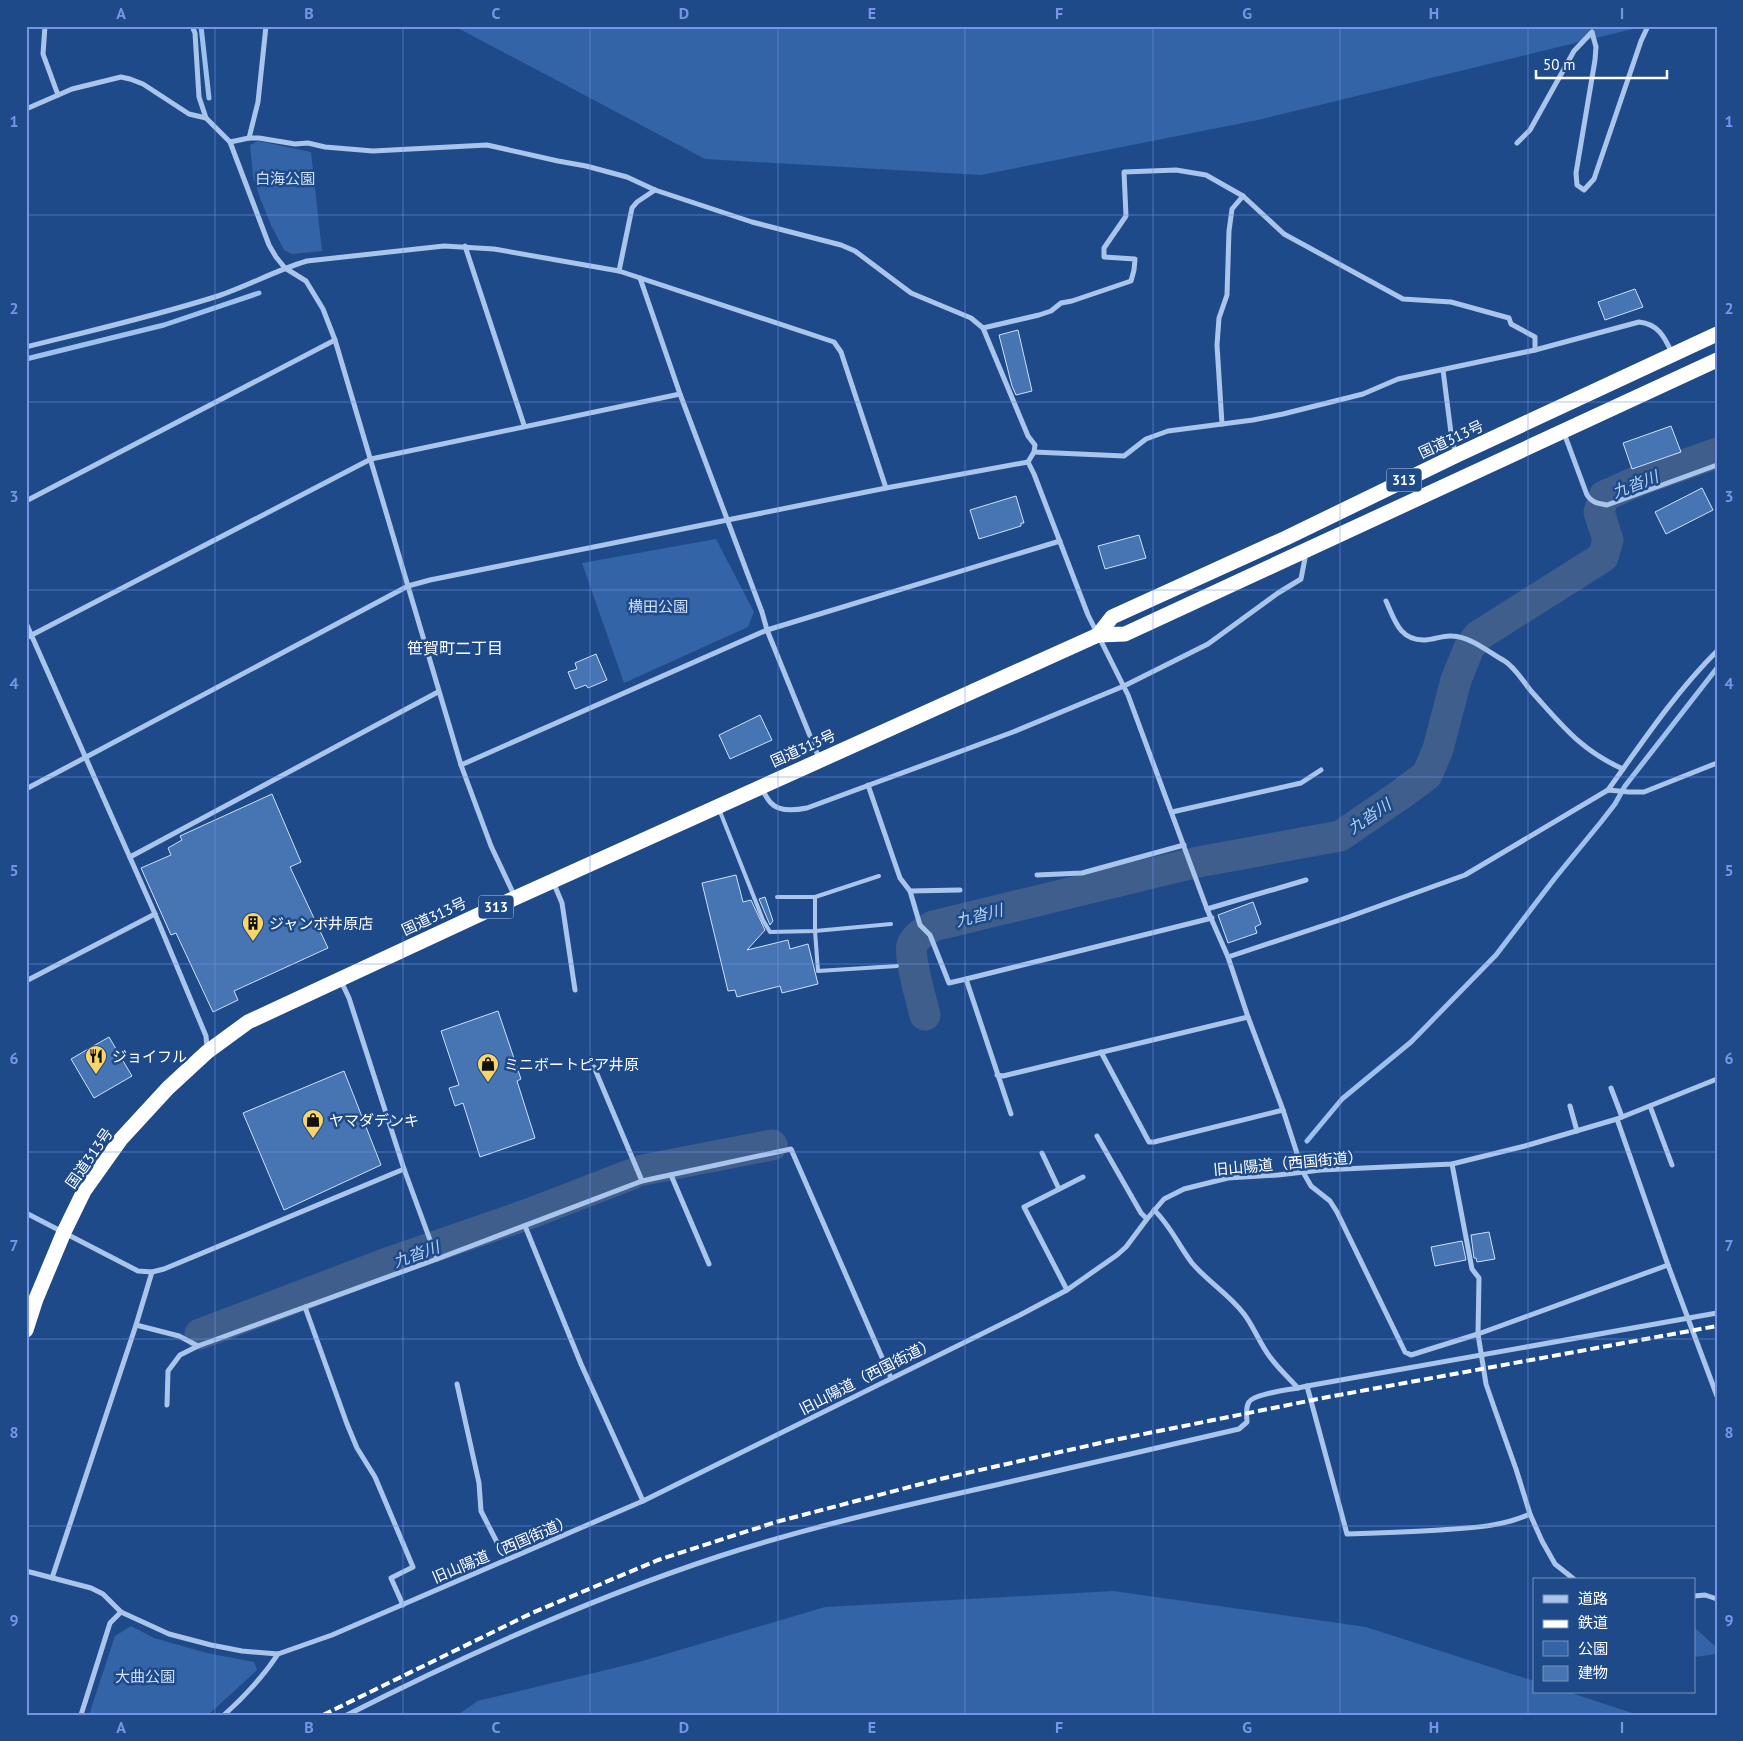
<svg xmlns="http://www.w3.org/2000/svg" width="1743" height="1741" viewBox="0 0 1743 1741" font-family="'PT Sans','Noto Sans JP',sans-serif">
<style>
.green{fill:#3264a7}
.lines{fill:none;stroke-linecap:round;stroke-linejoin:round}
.stream{stroke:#9dc0ed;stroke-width:5}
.river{stroke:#3f5e8c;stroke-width:31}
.building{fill:#4774b2;stroke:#cee0f8}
.lane{stroke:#a9c5eb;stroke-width:4}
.street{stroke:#a9c5eb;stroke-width:5}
.highway{stroke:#fff;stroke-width:15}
.rail{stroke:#fff;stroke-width:4;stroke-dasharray:9 4;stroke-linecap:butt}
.grid{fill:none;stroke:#7795e8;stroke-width:1;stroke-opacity:0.55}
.labels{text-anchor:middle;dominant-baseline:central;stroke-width:5;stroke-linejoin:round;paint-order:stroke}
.shield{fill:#1f4a89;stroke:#bcc9dc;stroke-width:1}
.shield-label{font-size:14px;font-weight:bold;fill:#fff}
.park-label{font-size:15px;fill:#cee0f8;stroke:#1f4a89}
.street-label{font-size:15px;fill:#fff;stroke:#1f4a89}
.poi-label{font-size:15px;fill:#fff;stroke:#1f4a89;text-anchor:start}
.water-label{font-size:16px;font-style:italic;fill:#b5d0f2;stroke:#1f4a89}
.neighbourhood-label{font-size:16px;fill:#fff;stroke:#1f4a89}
.neatline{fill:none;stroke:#7795e8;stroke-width:2}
.grid-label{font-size:16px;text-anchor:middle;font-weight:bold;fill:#7795e8}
</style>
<rect width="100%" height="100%" fill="#1f4a89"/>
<g class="green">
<path d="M454,26H1645L1258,120L981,175L705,159Z"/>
<path d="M258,141L311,152L322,251L292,254L284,250L271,225L260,198L253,177L250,145Z"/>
<path d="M716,539L754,612L748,627L624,683L582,563Z"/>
<path d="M1113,1591L1366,1627L1534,1681V1692H1568L1638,1715H457L478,1701L639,1662L825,1607Z"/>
<path d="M131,1626L154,1638L207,1653L254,1662L257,1670L208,1715H89L115,1636Z"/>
<path d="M1694,1627L1717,1648V1654L1694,1657Z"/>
</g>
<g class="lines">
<g class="stream">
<path d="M201,26L209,98"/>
<path d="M26,359L164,325L259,293"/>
<path d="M1307,1141L1342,1099L1411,1042L1496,955L1555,878L1601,822L1615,804L1625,786L1717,668"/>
</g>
<g class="river">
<path d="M925,1015C922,1003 908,954 912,945C916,936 925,931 933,926L1198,862L1340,836L1400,795L1427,775L1438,749L1456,680L1469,648L1478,636L1603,557L1608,540L1599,512L1604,496L1638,481L1717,453"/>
<path d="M643,1170L772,1145"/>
<path d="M200,1334L382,1265L534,1212L632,1174"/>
</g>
</g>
<g class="building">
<path d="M1635,289L1643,307L1605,320L1598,302Z"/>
<path d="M1018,330L1032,391L1016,395L1012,386L999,335Z"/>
<path d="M1671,426L1681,452L1632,469L1623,443Z"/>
<path d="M1702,488L1713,510L1666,534L1655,512Z"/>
<path d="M1016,496L1024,523H1021V526L979,539L970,510Z"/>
<path d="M1139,535L1146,558L1105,569L1098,546Z"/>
<path d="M596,654L607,680L588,688L586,685L575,689L568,672L577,669L575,663Z"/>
<path d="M760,715L772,740L730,759L719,735Z"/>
<path d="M272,794L301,862L290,867L328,948L234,991L238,1000L213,1012L176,933L171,935L141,868L171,855L168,848L182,840L180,836Z"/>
<path d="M736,875L743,902L751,900L765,930L747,950L788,940L790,949L808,944L818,984L782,993L780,986L737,997L735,990L728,991L702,883Z"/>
<path d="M765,897L773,921L770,925L759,899Z"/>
<path d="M1253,902L1261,924L1255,927L1257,933L1228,943L1218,915Z"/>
<path d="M498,1011L521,1079L517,1081L535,1138L480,1157L463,1103L455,1106L449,1088L459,1085L441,1031Z"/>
<path d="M109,1037L132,1076L94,1098L71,1059Z"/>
<path d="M344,1071L381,1165L284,1210L243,1113Z"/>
<path d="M1489,1232L1495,1259L1477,1262L1476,1258H1474L1471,1235Z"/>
<path d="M1462,1241L1466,1260L1435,1266L1431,1247Z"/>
</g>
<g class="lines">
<g class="lane">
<path d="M719,809L763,920L770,932L815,931L891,924"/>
<path d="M777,897H815L879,876"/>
<path d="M815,897V931L818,971L897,966"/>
</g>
<g class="street">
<path d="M45,26L43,54L58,95"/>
<path d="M192,26L195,33L199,97L206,118"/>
<path d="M26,109L72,89L121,77L130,79L143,84L189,114L206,118L230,142L269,245L276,257L285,268L306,281L323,309L335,340L461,765L491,846L515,897"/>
<path d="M249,138L258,102L266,26"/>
<path d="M230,142L249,138H259L295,144L308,143L325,147L373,151L487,145L558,161L586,166L627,177L655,190L752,222L841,245L855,251L911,293L971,318L983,328L1028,436L1035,445L1034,452L1028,462L1034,474L1088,615L1128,695L1207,909L1228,957L1248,1017L1283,1110L1303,1172L1311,1186L1330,1201L1337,1212L1405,1352L1411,1355L1478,1334L1668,1265"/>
<path d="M1517,143L1530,130L1574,51L1592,32L1596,47L1595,60L1576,173L1577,185L1584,190L1594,179L1641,41L1648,26"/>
<path d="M465,246L524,425"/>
<path d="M619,271L632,208L637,202L655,190"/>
<path d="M640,278L680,394L762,612L767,630L819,758"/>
<path d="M983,328L1039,315L1051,311L1061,303L1072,301L1131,281L1134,270L1135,259L1104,257V248L1126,216L1124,172L1176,170L1206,175L1243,196L1284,234L1403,299L1451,302L1509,318L1511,324L1535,337V350"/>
<path d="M26,347C90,331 155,316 218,296C248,286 276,270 307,261L444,246L494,249L619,271L834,342L841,352L886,488"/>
<path d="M1443,370L1452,441L1456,453"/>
<path d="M1222,424L1217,345L1219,318L1227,295L1229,231L1232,209L1243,196"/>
<path d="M1564,433L1587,495C1592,503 1598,503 1607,505L1717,465"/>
<path d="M1034,452L1124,456L1146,439L1168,431L1253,420L1283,414L1363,394L1398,379L1535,350L1639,322C1658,324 1664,336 1672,353"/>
<path d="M26,501L335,340"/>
<path d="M1386,601C1395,621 1400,641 1425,640C1434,640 1443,635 1452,636C1471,637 1487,651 1503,660C1514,666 1523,681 1531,691C1562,725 1580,750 1623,769L1608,790"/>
<path d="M26,623L155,914L206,1036L207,1048"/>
<path d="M26,638L371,459L680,394"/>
<path d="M461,765L767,630L1060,541"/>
<path d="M1623,769C1652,728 1681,687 1717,651"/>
<path d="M868,785L900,878L910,891L920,925L930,935L949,983L966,979L1011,1114"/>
<path d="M26,789L408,586L430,580L886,488L1028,462"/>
<path d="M762,789C765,794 767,799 771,803C779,812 797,810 807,808L1013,732L1124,686L1208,644L1278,593L1301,579L1306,553"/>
<path d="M1172,812L1301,783L1321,770"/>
<path d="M130,857L438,692"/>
<path d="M1037,875L1082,873L1184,845"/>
<path d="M554,884L562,903L575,990"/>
<path d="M910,891L960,890"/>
<path d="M1207,909L1306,880"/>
<path d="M1228,957L1343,919L1465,875L1608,790L1629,792H1644L1717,763"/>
<path d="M966,979L1212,918"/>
<path d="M26,981L155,914"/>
<path d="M341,981L349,998L404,1169L437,1259"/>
<path d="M1101,1052L1149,1142H1154L1283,1110"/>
<path d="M594,1067L642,1181"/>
<path d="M997,1075L1003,1076L1248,1017"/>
<path d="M1611,1088L1622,1117"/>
<path d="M1570,1106L1577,1131"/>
<path d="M1650,1106L1672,1165"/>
<path d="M1617,1119L1668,1265L1717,1396"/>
<path d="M1097,1136L1141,1213L1147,1219"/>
<path d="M1042,1153L1059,1189"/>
<path d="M1452,1164L1472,1269L1479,1278L1478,1334L1486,1384L1495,1410L1516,1469L1530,1514L1542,1541L1555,1564L1575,1580"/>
<path d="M671,1175L709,1264"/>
<path d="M1154,1210C1170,1225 1179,1246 1192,1263C1208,1282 1229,1294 1244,1314C1254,1327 1260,1344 1270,1357C1278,1368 1289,1378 1298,1388L1307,1386L1347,1534C1378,1533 1409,1532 1440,1530C1471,1528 1501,1527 1530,1514"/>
<path d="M26,1213L138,1271L152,1272"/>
<path d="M525,1226L581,1364L643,1501"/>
<path d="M1067,1290L1024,1207L1083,1177"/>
<path d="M305,1307L347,1424L357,1448L375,1477L413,1567L391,1578L403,1605"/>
<path d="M136,1325L179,1336L198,1346L437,1259L642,1181L791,1149L891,1378"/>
<path d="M457,1384L479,1483L481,1511L506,1560"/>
<path d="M1307,1386L1717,1313"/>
<path d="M167,1405L168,1371L180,1355L198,1346"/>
<path d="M26,1571L91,1588L103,1594L121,1612L169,1634L211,1645L242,1651L278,1654L332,1635L643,1501L1020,1315L1067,1290L1117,1255L1126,1247L1147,1219L1164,1199L1184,1189L1228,1178L1278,1175L1321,1170L1452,1164L1525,1146L1617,1119L1717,1079"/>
<path d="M52,1578L136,1325L152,1272L164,1269L404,1169"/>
<path d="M1694,1596L1705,1595L1717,1599"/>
<path d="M81,1715L110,1623L121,1612"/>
<path d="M224,1715C244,1697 263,1677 278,1654"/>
<path d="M347,1715C467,1654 592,1598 720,1556C815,1525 912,1504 1009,1482C1085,1465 1162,1447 1239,1429L1247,1422C1247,1416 1245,1408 1249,1402C1254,1394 1287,1390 1298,1388"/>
</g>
<g class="highway">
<path d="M1098,635L1112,617L1286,538L1457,455L1717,334"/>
<path d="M26,1330L36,1299L64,1232L84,1191L121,1139L168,1088L207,1052L248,1022L515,898L1098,635L1125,634L1717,360"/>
</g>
<path class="rail" d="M323,1715L532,1613L658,1560L776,1522L940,1479L1109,1441L1328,1397L1717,1326"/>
</g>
<path class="grid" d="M215,26V1715M403,26V1715M590,26V1715M778,26V1715M965,26V1715M1153,26V1715M1340,26V1715M1528,26V1715M26,215H1717M26,402H1717M26,590H1717M26,777H1717M26,964H1717M26,1152H1717M26,1339H1717M26,1526H1717"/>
<defs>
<g id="building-pin" transform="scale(1.125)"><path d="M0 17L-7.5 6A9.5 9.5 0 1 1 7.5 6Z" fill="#fad469" stroke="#1f4a89"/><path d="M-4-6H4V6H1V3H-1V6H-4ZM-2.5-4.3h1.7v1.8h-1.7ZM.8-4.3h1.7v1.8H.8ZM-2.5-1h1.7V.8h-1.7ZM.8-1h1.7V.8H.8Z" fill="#111"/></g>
<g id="restaurant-pin" transform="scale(1.125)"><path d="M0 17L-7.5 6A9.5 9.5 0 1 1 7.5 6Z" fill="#fad469" stroke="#1f4a89"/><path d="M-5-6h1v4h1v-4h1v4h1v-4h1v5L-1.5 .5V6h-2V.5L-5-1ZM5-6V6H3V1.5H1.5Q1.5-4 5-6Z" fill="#111"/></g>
<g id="shop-pin" transform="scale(1.125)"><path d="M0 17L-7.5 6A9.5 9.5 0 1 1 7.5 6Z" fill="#fad469" stroke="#1f4a89"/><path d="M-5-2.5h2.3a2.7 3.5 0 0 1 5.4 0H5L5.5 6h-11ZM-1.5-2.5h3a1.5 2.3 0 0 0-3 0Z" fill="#111"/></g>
</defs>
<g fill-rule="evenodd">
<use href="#building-pin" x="253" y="923"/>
<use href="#restaurant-pin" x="96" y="1056"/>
<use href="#shop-pin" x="488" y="1064"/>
<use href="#shop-pin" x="313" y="1120"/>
</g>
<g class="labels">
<g class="shield">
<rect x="1386.5" y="468.5" width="35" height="23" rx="4"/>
<rect x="478.5" y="895.5" width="35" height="23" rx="4"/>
</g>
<g class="shield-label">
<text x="1404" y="480">313</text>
<text x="496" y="907">313</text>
</g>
<g class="park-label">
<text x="285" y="178">白海公園</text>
<text x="658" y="606">横田公園</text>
<text x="145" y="1676">大曲公園</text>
</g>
<g class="street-label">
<text transform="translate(1451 439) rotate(-25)">国道313号</text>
<text transform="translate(803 748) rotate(-24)">国道313号</text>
<text transform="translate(434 916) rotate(-25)">国道313号</text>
<text transform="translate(89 1158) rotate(-55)">国道313号</text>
<text transform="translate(1288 1163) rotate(-5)">旧山陽道（西国街道）</text>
<text transform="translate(867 1376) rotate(-27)">旧山陽道（西国街道）</text>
<text transform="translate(502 1549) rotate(-23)">旧山陽道（西国街道）</text>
</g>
<g class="poi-label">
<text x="269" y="923">ジャンボ井原店</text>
<text x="112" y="1056">ジョイフル</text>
<text x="504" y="1064">ミニボートピア井原</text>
<text x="329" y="1120">ヤマダデンキ</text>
</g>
<g class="water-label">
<text transform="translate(1635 484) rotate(-21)">九沓川</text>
<text transform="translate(1369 816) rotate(-34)">九沓川</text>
<text transform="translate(979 915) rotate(-14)">九沓川</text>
<text transform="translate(416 1254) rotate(-20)">九沓川</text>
</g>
<g class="neighbourhood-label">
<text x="455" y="648">笹賀町二丁目</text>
</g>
</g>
<rect width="1743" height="1741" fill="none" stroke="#1f4a89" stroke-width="55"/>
<rect x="1533" y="1578" width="162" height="115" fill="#1f4a89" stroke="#7992b8"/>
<rect x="1543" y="1595" width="25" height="8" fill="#a9c5eb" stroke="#7992b8"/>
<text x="1578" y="1604" font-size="15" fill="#ffffff">道路</text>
<rect x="1543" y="1620" width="25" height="8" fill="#ffffff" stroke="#7992b8"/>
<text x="1578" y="1628" font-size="15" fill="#ffffff">鉄道</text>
<rect x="1543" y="1641" width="25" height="15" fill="#3264a7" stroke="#7992b8"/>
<text x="1578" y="1654" font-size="15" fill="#ffffff">公園</text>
<rect x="1543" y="1666" width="25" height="15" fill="#4774b2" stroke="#7992b8"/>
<text x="1578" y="1678" font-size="15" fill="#ffffff">建物</text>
<path d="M1536 70v8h131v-8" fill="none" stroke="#ffffff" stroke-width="2.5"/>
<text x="1543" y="70" font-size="15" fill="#ffffff" stroke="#1f4a89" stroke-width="4" paint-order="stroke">50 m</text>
<rect x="28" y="28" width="1688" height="1686" class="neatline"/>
<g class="grid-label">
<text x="121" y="19">A</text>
<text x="309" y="19">B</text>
<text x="496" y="19">C</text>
<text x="684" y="19">D</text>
<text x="872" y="19">E</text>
<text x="1059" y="19">F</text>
<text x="1247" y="19">G</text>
<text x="1434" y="19">H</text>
<text x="1622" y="19">I</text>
<text x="14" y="127">1</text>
<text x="1729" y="127">1</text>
<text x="14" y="314">2</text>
<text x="1729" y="314">2</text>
<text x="14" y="502">3</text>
<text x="1729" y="502">3</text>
<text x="14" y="689">4</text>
<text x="1729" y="689">4</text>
<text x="14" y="876">5</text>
<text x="1729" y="876">5</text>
<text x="14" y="1064">6</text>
<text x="1729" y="1064">6</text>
<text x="14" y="1251">7</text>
<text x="1729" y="1251">7</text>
<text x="14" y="1438">8</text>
<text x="1729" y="1438">8</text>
<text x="14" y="1626">9</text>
<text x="1729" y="1626">9</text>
<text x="121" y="1733">A</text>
<text x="309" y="1733">B</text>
<text x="496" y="1733">C</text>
<text x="684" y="1733">D</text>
<text x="872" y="1733">E</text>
<text x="1059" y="1733">F</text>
<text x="1247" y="1733">G</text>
<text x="1434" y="1733">H</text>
<text x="1622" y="1733">I</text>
</g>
</svg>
